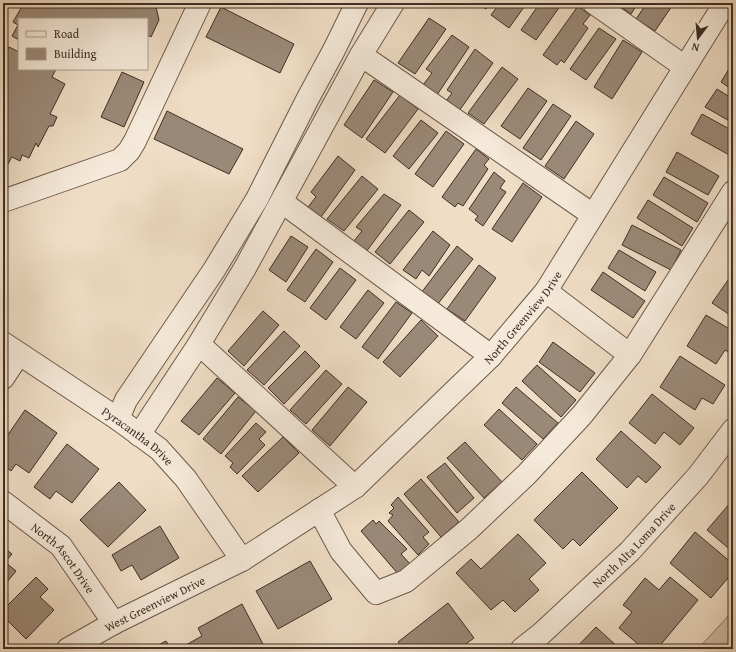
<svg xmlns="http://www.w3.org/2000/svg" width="736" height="652" viewBox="0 0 736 652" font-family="'Gentium Book Plus',serif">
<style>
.green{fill:#d1bfaa;stroke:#887768}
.building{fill:#9b8978;stroke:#3f2f25}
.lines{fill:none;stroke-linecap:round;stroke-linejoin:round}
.minor-casing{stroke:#6b5a4d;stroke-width:24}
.minor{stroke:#f5e9d9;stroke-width:22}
.labels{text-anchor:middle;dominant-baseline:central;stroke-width:3.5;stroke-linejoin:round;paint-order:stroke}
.street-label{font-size:12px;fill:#3f2f25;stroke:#f5e9d9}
</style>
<rect width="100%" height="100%" fill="#efddc5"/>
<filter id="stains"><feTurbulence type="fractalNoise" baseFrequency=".005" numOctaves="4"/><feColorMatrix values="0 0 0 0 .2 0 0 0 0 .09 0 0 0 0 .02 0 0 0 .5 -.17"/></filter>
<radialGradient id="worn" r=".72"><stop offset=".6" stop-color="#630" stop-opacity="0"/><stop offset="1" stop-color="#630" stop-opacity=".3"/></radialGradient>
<path class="green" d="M733,611V649H698L730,614Z"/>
<g class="building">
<path d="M24,3H173L156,7L159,20L151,37L147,35V19H19V40L12,36L18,25L13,22Z"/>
<path d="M477,3H490L486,9Z"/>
<path d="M500,3H527L509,28L491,15Z"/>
<path d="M540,3H558L561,5L536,40L521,30Z"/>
<path d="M615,3H638L631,14Z"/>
<path d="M647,3H674L655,31L636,19Z"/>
<path d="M578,6L590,15L583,24L588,28L564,63L561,60L557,65L543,55Z"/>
<path d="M221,7L294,44L280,73L206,37Z"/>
<path d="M429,18L446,29L415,74L398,63Z"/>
<path d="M599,28L616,39L586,80L570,69Z"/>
<path d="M452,35L469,47L437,95L423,85L432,73L426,69Z"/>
<path d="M623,40L642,52L612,99L594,87Z"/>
<path d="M9,47L19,52V69H56L52,77L65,84L50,114L57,117L53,126H49L38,147L36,143L29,158L22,155L20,161L12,157L8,164L3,161V59Z"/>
<path d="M475,49L493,63L459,111L446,101L452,93L447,90Z"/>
<path d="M732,64L733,65V90L721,82Z"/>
<path d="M502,67L518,79L484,124L468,113Z"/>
<path d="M122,72L144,82L124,127L101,117Z"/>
<path d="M374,80L393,92L362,138L344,125Z"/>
<path d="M528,88L547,101L520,139L501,126Z"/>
<path d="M717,89L733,99V123L705,107Z"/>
<path d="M400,95L418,109L385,153L366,139Z"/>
<path d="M553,104L571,116L541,160L523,148Z"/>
<path d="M167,111L243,149L229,174L154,139Z"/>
<path d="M702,114L733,131V157L691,134Z"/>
<path d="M421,120L438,133L409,169L393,156Z"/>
<path d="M576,121L594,134L564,179L545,166Z"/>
<path d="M446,131L464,144L433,187L415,174Z"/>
<path d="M476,149L489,159L484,165L488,169L463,206L458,203L455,207L442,197Z"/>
<path d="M677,152L719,176L708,195L666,172Z"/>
<path d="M338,156L355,170L321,217L308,207L316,197L311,192Z"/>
<path d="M494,172L505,181L500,188L506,192L483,226L475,220L478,216L469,209Z"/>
<path d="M362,176L378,189L344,231L327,219Z"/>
<path d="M664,177L708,203L697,222L653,195Z"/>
<path d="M523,183L542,197L512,242L492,229Z"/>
<path d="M384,194L401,205L366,252L353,242L362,231L356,227Z"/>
<path d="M648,200L693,228L682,246L637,218Z"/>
<path d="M409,210L424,222L390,264L375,252Z"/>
<path d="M632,225L681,250L671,270L622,245Z"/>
<path d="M433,231L450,245L429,276L422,270L416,279L403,270Z"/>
<path d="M291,236L308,247L286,282L269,270Z"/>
<path d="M457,246L473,259L437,305L421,293Z"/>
<path d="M316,249L333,262L305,302L287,290Z"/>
<path d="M619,250L656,272L645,291L608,268Z"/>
<path d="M479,265L496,278L465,321L447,309Z"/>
<path d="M340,268L356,280L326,320L310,308Z"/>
<path d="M603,272L645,301L633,318L591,290Z"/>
<path d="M733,273V317L712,303Z"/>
<path d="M368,290L384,303L356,339L340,327Z"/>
<path d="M396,302L412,313L378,359L362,347Z"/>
<path d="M263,311L279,325L244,366L228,351Z"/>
<path d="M706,315L733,331V355L725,350L716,364L687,346Z"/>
<path d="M421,320L438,336L400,377L383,362Z"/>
<path d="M284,331L300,346L264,385L247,370Z"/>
<path d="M553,342L595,373L580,392L539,362Z"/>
<path d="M305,351L320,366L284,404L268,388Z"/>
<path d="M680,356L725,385L713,404L702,398L695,410L660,387Z"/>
<path d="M537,365L576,400L561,417L522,381Z"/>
<path d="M326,370L342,384L306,424L290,410Z"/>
<path d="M217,378L235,393L199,435L181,421Z"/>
<path d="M348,387L367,402L330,446L312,430Z"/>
<path d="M516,387L558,423L543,439L502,403Z"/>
<path d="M652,394L694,428L680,445L664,432L655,444L629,423Z"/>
<path d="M238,397L256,411L221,454L203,439Z"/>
<path d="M499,409L537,444L522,460L484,425Z"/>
<path d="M25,410L57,433L29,473L16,464L11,471L3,465V442Z"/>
<path d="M256,423L266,432L259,439L265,445L237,474L230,467L233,463L225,456Z"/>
<path d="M621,431L661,467L646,483L638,476L627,488L596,459Z"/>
<path d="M283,437L299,453L258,492L242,476Z"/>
<path d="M465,442L502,482L484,498L447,458Z"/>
<path d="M67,444L99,469L72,503L56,491L50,499L34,487Z"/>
<path d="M445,463L474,498L457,513L427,477Z"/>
<path d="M582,472L618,508L580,546L573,539L563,549L534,520Z"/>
<path d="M421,479L459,522L441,537L404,494Z"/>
<path d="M119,482L146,510L108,547L80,520Z"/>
<path d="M398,497L429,532L423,537L429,544L418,555L388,521L393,515L389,513L394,508L391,505Z"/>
<path d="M731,502L733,503V552L707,530Z"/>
<path d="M373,520L376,524L379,521L407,549L401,554L411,565L399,575L361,531Z"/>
<path d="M160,526L179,558L141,580L132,565L121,571L112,555Z"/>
<path d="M695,532L733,564V572L711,598L670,563Z"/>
<path d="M518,534L546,563L529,579L539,590L515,612L503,600L491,610L456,573L471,559L481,569Z"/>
<path d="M3,547L12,554L5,562L16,571L3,587Z"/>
<path d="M310,561L332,599L278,629L256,591Z"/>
<path d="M36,577L48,589L40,597L54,610L26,639L3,616V610Z"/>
<path d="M670,577L698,600L657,649H644L619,628L632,612L623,605L645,578L659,590Z"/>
<path d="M448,603L474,638L459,649H404L398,642Z"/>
<path d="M242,604L264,646L258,649H186L184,646L202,636L198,628Z"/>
<path d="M596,627L620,649H575Z"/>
<path d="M166,641L171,649H151Z"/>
</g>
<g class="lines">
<g class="minor-casing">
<g id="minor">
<path d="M594,3L685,67"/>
<path d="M361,55L593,215"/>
<path d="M3,201L120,160L129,151L135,141L200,3"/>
<path d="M282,202L491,356"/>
<path d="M546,291L630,355"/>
<path id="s1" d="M3,343L118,419L159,449L186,479L242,560"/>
<path d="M199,344L355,487"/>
<path d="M3,378L19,354"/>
<path d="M118,419L126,400L214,270L257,199L307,100L334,50L357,3"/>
<path d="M139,435L199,344L245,268L361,55L393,3"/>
<path id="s2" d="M3,502L61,546L114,623"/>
<path d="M319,510L341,551L376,593L406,581L469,529L527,474L582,415L630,355L733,192"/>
<path id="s3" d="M68,649L114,623L242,560L355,487L491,356L546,291L725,3"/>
<path id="s4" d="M522,649L541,634L630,551L698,476L733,430"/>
</g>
</g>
<use href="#minor" class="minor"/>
</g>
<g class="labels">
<g class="street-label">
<text stroke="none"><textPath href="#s3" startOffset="569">North Greenview Drive</textPath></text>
<text stroke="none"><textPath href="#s1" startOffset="164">Pyracantha Drive</textPath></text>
<text stroke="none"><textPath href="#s4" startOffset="153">North Alta Loma Drive</textPath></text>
<text stroke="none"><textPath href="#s2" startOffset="83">North Ascot Drive</textPath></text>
<text stroke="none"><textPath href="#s3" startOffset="98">West Greenview Drive</textPath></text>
</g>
</g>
<rect width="736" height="652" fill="none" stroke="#efddc5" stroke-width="16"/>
<rect x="4" y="4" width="728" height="644" fill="none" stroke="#3f2f25" stroke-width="2"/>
<rect x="8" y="8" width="720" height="636" fill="none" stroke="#3f2f25"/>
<rect x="18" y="18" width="130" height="52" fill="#f5e9d9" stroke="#ac9f91"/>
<rect x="26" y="31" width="20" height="6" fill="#f5e9d9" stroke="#ac9f91"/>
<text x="54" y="38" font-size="12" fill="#3f2f25">Road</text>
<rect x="26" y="48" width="20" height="12" fill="#9b8978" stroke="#ac9f91"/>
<text x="54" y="58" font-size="12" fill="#3f2f25">Building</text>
<g transform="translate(698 38) rotate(196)" stroke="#f5e9d9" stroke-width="3" paint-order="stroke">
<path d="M0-3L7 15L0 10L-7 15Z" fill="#3f2f25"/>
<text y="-6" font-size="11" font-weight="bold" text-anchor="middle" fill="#3f2f25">N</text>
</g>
<rect width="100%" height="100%" filter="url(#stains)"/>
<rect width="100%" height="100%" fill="url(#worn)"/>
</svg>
